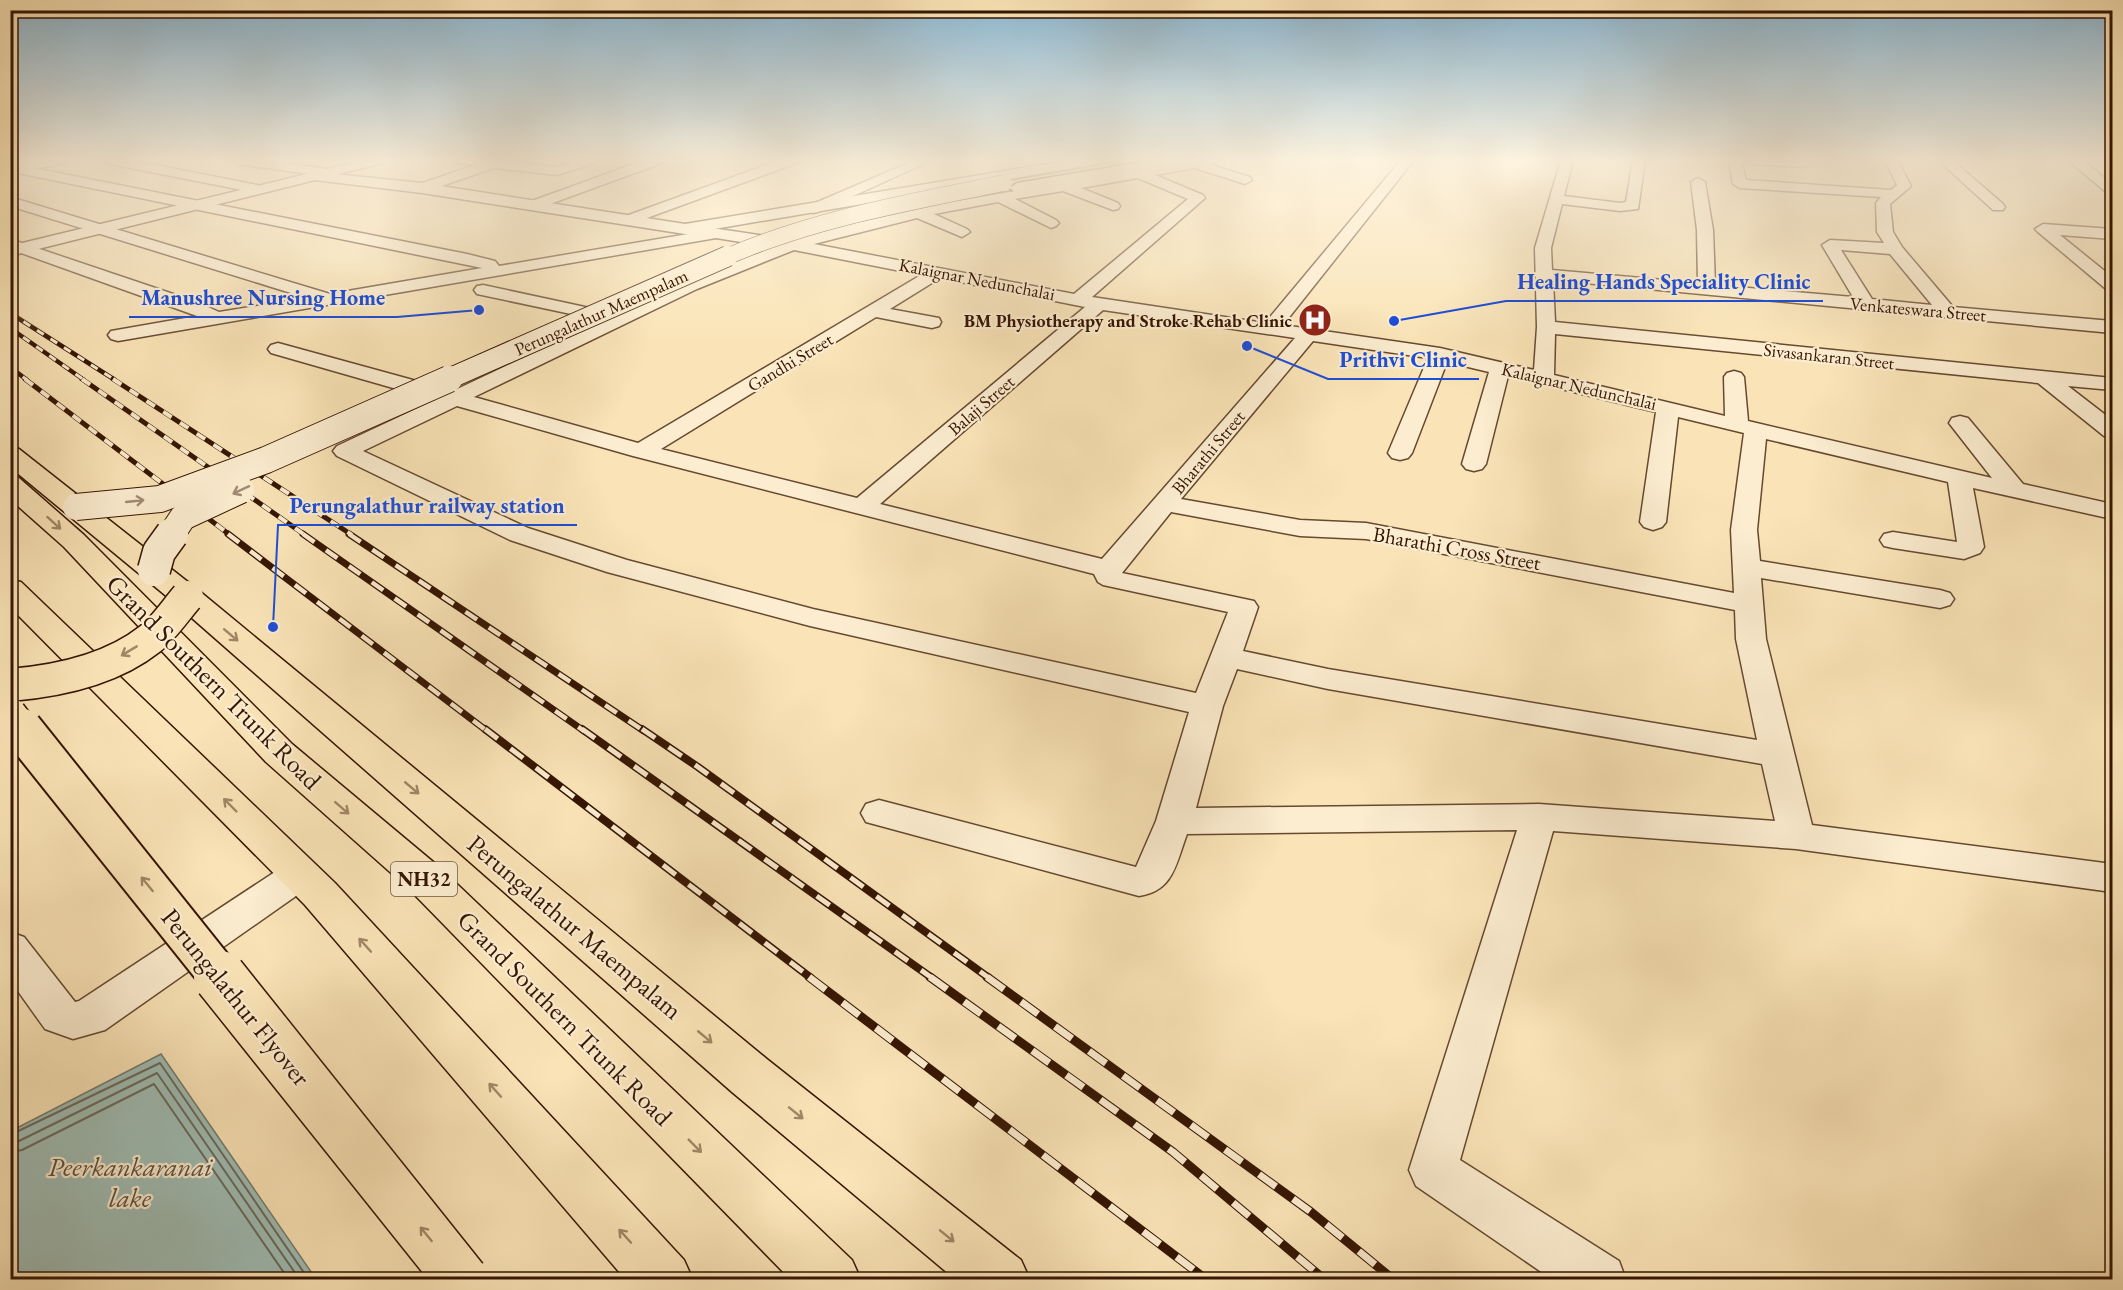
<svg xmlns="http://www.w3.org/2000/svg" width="2123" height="1290" viewBox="0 0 2123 1290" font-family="'EB Garamond',serif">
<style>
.water{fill:#9fbdb5;stroke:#757a6d;stroke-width:1.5}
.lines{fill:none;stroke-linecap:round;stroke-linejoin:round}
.shore{stroke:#6a695c;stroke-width:2}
.stream{stroke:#757a6d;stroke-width:5}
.minor-casing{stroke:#66492f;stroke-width:3}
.tertiary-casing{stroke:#66492f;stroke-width:3}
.secondary-casing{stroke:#351502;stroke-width:3}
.trunk-casing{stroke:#351502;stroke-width:3}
.minor{fill:#fcedd0;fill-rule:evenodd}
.tertiary{fill:#fcedd0;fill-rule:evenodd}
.secondary{fill:#fcedd0;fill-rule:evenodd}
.trunk{fill:#fae4b7;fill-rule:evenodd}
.rail-far4-casing{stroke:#351502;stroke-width:4.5}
.rail-far3-casing{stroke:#351502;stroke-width:5}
.rail-far2-casing{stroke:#351502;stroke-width:7}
.rail-far1-casing{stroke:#351502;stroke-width:8}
.rail-casing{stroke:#351502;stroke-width:9}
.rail-far4{stroke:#fcedd0;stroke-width:3;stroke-dasharray:8;stroke-linecap:butt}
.rail-far3{stroke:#fcedd0;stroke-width:4;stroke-dasharray:10;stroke-linecap:butt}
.rail-far2{stroke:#fcedd0;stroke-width:4.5;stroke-dasharray:14;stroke-linecap:butt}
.rail-far1{stroke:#fcedd0;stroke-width:5;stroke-dasharray:16;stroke-linecap:butt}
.rail{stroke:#fcedd0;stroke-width:7;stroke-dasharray:21;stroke-linecap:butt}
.secondary-bridge-far3-casing{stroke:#351502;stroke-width:17;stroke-linecap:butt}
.secondary-bridge-far2-casing{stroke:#351502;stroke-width:22;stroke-linecap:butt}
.secondary-bridge-far1-casing{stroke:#351502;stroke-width:28;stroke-linecap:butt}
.secondary-bridge-casing{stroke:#351502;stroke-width:35;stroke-linecap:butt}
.trunk-bridge-far2-casing{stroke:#351502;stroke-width:35;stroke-linecap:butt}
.trunk-bridge-far1-casing{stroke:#351502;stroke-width:44;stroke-linecap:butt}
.trunk-bridge-casing{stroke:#351502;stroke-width:55;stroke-linecap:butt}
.secondary-bridge-far3{stroke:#fcedd0;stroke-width:16}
.secondary-bridge-far2{stroke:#fcedd0;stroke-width:20}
.secondary-bridge-far1{stroke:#fcedd0;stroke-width:26}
.secondary-bridge{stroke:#fcedd0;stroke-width:32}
.trunk-bridge-far2{stroke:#fae4b7;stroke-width:32}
.trunk-bridge-far1{stroke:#fae4b7;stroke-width:40}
.trunk-bridge{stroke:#fae4b7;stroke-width:52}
.oneway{stroke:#a28c73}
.oneway2{stroke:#a18766}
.labels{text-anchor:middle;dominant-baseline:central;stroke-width:4.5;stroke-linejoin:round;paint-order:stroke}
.far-street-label{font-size:18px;fill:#351502;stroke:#fcedd0}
.far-poi-label{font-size:18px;font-weight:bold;fill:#351502;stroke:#fcedd0;text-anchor:end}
.shield{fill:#fcedd0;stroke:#715640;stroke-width:1.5}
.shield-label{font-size:20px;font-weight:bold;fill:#351502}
.street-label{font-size:21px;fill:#351502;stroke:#fcedd0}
.near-street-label{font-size:26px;fill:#351502;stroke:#fcedd0}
.near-water-label{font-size:27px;font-style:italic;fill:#5a5041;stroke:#fcedd0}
.leader{fill:none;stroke:#1d4ed8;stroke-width:2}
.callout-dot{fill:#1d4ed8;stroke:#fcedd0;stroke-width:2}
.callout-label{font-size:22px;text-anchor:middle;font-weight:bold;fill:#1d4ed8;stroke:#fcedd0;stroke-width:4.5;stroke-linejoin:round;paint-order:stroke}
</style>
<rect width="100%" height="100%" fill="#fae4b7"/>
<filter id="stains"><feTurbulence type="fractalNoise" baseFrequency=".00333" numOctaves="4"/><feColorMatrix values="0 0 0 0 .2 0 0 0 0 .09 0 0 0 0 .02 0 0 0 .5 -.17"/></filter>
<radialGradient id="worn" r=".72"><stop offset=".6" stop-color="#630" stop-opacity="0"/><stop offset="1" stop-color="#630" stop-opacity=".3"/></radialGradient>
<path class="water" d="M161,1054L316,1279H11V1131Z"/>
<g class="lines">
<g class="shore">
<path d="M10,1135L160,1063L309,1280"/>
<path d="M10,1143L19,1141L157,1073L300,1280"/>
<path d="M10,1152L22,1150L154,1084L289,1280"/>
</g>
<path class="stream" d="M997,181L1119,160"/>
<g class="minor-casing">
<g id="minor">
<path d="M104,160H130L257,185L264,189L257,193L110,164Z"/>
<path d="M233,160H266L327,169L363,160H384L383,163L315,180L310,179L309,174L239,164Z"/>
<path d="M457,160H496L556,167L577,160H596L595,163L557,175L494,168L427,191H417L415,188L417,185L475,165L458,163Z"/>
<path d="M645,160H663L662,163L539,208L534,209L527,205L529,202Z"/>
<path d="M780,160H798L797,163L636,222H626L623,219L626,216Z"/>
<path d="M910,160L930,161L818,212L813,213L806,209L808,206L911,162Z"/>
<path d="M1195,160H1221L1211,165L1250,177L1252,180L1245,184L1195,168L1155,175L1203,195L1205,198L1092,297L1265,323L1401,160H1414L1283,325L1440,348L1534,370L1537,327L1535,248L1561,160H1573L1564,196L1620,203L1626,202L1633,160H1645L1638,209L1620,211L1562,204L1551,248L1552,270L1698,283L1697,230L1691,182L1698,178L1705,182L1713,230L1715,285L1853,297L1822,245L1830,240L1884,243L1877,232L1876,203L1881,197L1740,188L1733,184L1729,160H1741L1746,180L1891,190L1897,185L1885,160H1897L1911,186L1890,204L1893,232L1902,247L1953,307L2112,321V333L1553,280L1555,322L2112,378V390L2068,386L2112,420V438L2104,436L2038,383L1555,334L1554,375L1725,416L1724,377L1727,373L1734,371L1741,373L1744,377L1748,421L1992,478L1949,423L1952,418L1960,416L1968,418L2023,484L2112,504V519L1973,488L1984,547L1980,553L1964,559L1893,548L1884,546L1880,540L1884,534L1893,532L1957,542L1948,482L1766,439L1757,530L1760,561L1940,590L1950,593L1954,599L1950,605L1940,608L1761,578L1766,639L1812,825L2112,864V892L1796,849L1553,831L1460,1160L1619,1261L1626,1280H1553L1416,1186L1409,1170L1517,830L1187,834C1176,863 1174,891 1139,896L866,822L861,813L866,804L879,800L1136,867L1156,821L1189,712L810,626L607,572L510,540L337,456L333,451L337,446L435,400L271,353L268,349L271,345L278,343L453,391L684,282L772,247L716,238L118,341L111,339L108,335L111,331L197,316L10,249V239L197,302L219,312L307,298L10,206V197L330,294L482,268L13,172L10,171V165L13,164L467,254L495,261L499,266L688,234L680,232L677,229L685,224L793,240L847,225L952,202ZM1138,178L1188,199L1074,294L814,244L917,218L962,237L970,232L967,229L934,214L998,202L1051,228L1056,226L1059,223L1056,220L1015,199L1063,191L1113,210L1118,209L1120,206L1118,203L1081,188ZM794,250L921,275L638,443L474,397L697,289ZM1841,250L1890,254L1932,305L1872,299ZM940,278L1085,307L857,498L661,449L876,317L932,328L939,326L941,322L939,318L890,309ZM1103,310L1295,338L1102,559L880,504ZM1313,341L1428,358L1388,453L1392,458L1400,460L1408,458L1412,453L1447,362L1489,372L1462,464L1466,469L1474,471L1482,469L1486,464L1508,376L1656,412L1640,522L1644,527L1653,530L1662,527L1666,522L1678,417L1744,433L1731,530L1734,593L1366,523L1300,520L1181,499ZM457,406L633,456L1094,574L1098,582L1103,585L1228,612L1196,693L813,609L627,560L528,528L363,451ZM1171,512L1300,536L1366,539L1735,610L1736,639L1757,740L1328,669L1243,651L1258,607L1254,601L1122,573ZM1237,669L1328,689L1762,764L1775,821L1539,804L1196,808L1223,706Z"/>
<path d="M1744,160H1808L1811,163L1804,167L1750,164Z"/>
<path d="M1938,160H1952L2003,204L2005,207L2003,210H1993Z"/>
<path d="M2068,160H2082L2112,184V194L2107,193Z"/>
<path d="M2043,224L2112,229V239L2060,235L2112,277V290L2106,289L2038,232L2035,229Z"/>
<path d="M483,285L585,307L591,308L594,312L591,316L585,317L477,294L474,290L477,286Z"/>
<path d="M300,860L313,864L319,874L313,884L105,1030L73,1039L45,1029L10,980V932L24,937L75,1002L79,1001L287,864Z"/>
</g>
</g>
<g class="tertiary-casing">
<g id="tertiary">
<path d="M37,160H69L62,164L10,173V165Z"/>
<path d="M1071,160H1104L1097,164L685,234L422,193L315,180L10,256V246L315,172L422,183L685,224Z"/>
</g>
</g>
<g class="secondary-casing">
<path id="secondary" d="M1153,160H1184L1177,164L1017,193L1009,188L1017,183Z"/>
</g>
<g class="trunk-casing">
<g id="trunk">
<path d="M10,446L19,449L198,590L768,1060L1021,1260L1030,1280H956L732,1092L176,604L10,467Z"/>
<path d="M10,476L19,478L84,535L292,744L438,866L852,1260L861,1280H791L408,888L266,762L64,547L10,499Z"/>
<path d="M10,580L21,582L335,883L684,1260L693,1280H626L305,905L10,607Z"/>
</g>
</g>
<use href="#minor" class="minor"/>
<use href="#tertiary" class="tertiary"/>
<use href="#secondary" class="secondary"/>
<use href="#trunk" class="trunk"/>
<g class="rail-far4-casing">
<g id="rail-far4">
<path d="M10,313L115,380"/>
<path d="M10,328L84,380"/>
<path d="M10,367L27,380"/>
</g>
</g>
<g class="rail-far3-casing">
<g id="rail-far3">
<path d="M25,379L230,535"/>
<path d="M82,379L305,535"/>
<path d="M113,379L352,535"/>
</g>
</g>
<g class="rail-far2-casing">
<g id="rail-far2">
<path d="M228,534L487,731"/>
<path d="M303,534L584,731"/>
<path d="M349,534L644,731"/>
</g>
</g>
<g class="rail-far1-casing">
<g id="rail-far1">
<path d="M485,729L811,978"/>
<path d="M582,729L932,978"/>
<path d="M642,729L698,767L989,978"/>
</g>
</g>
<g class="rail-casing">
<g id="rail">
<path d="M809,977L1207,1280"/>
<path d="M930,977L1173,1152L1325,1280"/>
<path d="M987,977L1311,1212L1394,1280"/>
</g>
</g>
<use href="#rail-far4" class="rail-far4"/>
<use href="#rail-far3" class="rail-far3"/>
<use href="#rail-far2" class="rail-far2"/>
<use href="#rail-far1" class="rail-far1"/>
<use href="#rail" class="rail"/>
<g class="secondary-bridge-far3-casing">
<path id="secondary-bridge-far3" d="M724,258C813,219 910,202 1004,183"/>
</g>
<g class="secondary-bridge-far2-casing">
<path id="secondary-bridge-far2" d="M446,380L728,256"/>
</g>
<g class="secondary-bridge-far1-casing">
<g id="secondary-bridge-far1">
<path d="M76,507L160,499L266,460L449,379"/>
<path d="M171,535L183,517L241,490"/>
</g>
</g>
<g class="secondary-bridge-casing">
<path id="secondary-bridge" d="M154,570L159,552L172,534"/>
</g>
<g class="trunk-bridge-far2-casing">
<g id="trunk-bridge-far2">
<path d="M10,685C59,681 111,670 150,639C164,628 175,611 187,597"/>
<path d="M10,714L23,731"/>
</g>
</g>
<g class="trunk-bridge-far1-casing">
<path id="trunk-bridge-far1" d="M22,729L221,978"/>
</g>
<g class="trunk-bridge-casing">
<path id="trunk-bridge" d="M220,977L462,1280"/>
</g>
<use href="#secondary-bridge-far3" class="secondary-bridge-far3"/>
<use href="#secondary-bridge-far2" class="secondary-bridge-far2"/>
<use href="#secondary-bridge-far1" class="secondary-bridge-far1"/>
<use href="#secondary-bridge" class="secondary-bridge"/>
<use href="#trunk-bridge-far2" class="trunk-bridge-far2"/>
<use href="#trunk-bridge-far1" class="trunk-bridge-far1"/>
<use href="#trunk-bridge" class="trunk-bridge"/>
</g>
<defs><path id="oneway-shaft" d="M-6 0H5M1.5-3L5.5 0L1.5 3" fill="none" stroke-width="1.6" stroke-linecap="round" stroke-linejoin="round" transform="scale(1.5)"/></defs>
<g class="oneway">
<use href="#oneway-shaft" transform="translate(241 490) rotate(155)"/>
<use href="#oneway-shaft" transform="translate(135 501) rotate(-6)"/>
</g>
<g class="oneway2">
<use href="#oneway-shaft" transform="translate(54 523) rotate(42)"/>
<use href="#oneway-shaft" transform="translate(231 635) rotate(40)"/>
<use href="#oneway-shaft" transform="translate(129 651) rotate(149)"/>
<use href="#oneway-shaft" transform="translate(412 788) rotate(40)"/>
<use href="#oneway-shaft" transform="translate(230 805) rotate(-135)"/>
<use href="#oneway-shaft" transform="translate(342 808) rotate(41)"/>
<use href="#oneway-shaft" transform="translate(147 884) rotate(-129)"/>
<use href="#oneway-shaft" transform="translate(365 945) rotate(-132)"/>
<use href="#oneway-shaft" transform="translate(705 1037) rotate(40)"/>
<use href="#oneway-shaft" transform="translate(495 1090) rotate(-132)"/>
<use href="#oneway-shaft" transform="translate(796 1113) rotate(39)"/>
<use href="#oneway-shaft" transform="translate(695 1146) rotate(45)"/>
<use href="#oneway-shaft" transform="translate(426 1234) rotate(-129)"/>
<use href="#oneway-shaft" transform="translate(625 1236) rotate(-132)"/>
<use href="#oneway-shaft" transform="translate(947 1236) rotate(39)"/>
</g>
<linearGradient id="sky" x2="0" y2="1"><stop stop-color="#8bb8d4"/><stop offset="0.47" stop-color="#fdf3df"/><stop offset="1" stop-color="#fdf3df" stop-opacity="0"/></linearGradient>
<rect width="2123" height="341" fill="url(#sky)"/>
<defs>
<g id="hospital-disc" transform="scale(1.725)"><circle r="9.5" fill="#8f2418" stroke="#fcedd0"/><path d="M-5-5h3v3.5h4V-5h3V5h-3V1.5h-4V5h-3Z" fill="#fff"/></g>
</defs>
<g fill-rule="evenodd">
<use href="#hospital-disc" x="1315" y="320"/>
</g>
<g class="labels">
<g class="far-street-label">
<text transform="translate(977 279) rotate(11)">Kalaignar Nedunchalai</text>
<text transform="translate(1918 309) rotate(5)">Venkateswara Street</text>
<text transform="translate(601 312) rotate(-24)">Perungalathur Maempalam</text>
<text transform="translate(1829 356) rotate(6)">Sivasankaran Street</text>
<text transform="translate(790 362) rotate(-31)">Gandhi Street</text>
<text transform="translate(1579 386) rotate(13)">Kalaignar Nedunchalai</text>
<text transform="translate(981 405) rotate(-41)">Balaji Street</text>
<text transform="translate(1208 452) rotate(-50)">Bharathi Street</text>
</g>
<g class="far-poi-label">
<text x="1292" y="320">BM Physiotherapy and Stroke Rehab Clinic</text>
</g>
<rect class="shield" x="391" y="862" width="66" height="34" rx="4.5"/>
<g class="shield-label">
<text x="424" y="879">NH32</text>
</g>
<g class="street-label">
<text transform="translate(1457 548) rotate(10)">Bharathi Cross Street</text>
</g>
<g class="near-street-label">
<text transform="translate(214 682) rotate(45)">Grand Southern Trunk Road</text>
<text transform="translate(575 927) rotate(40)">Perungalathur Maempalam</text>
<text transform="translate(236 997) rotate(51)">Perungalathur Flyover</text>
<text transform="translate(565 1018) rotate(45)">Grand Southern Trunk Road</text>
</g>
<g class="near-water-label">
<text x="130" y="1166">Peerkankaranai<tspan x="130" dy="31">lake</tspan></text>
</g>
</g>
<path class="leader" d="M1394 321L1506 301H1823M479 310L397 317H129M1247 346L1328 379H1479M273 627L278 525H577"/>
<g class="callout-dot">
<circle cx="1394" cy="321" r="6"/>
<circle cx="479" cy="310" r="6"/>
<circle cx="1247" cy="346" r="6"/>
<circle cx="273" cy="627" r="6"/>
</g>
<g class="callout-label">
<text x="1664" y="289">Healing Hands Speciality Clinic</text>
<text x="263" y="305">Manushree Nursing Home</text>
<text x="1403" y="367">Prithvi Clinic</text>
<text x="427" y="513">Perungalathur railway station</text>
</g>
<rect width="2123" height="1290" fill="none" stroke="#fae4b7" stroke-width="36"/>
<rect x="12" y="12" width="2099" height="1266" fill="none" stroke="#351502" stroke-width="3"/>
<rect x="18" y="18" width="2087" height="1254" fill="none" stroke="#351502" stroke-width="1.5"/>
<rect width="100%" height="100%" filter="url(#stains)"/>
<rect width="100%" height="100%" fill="url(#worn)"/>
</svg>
